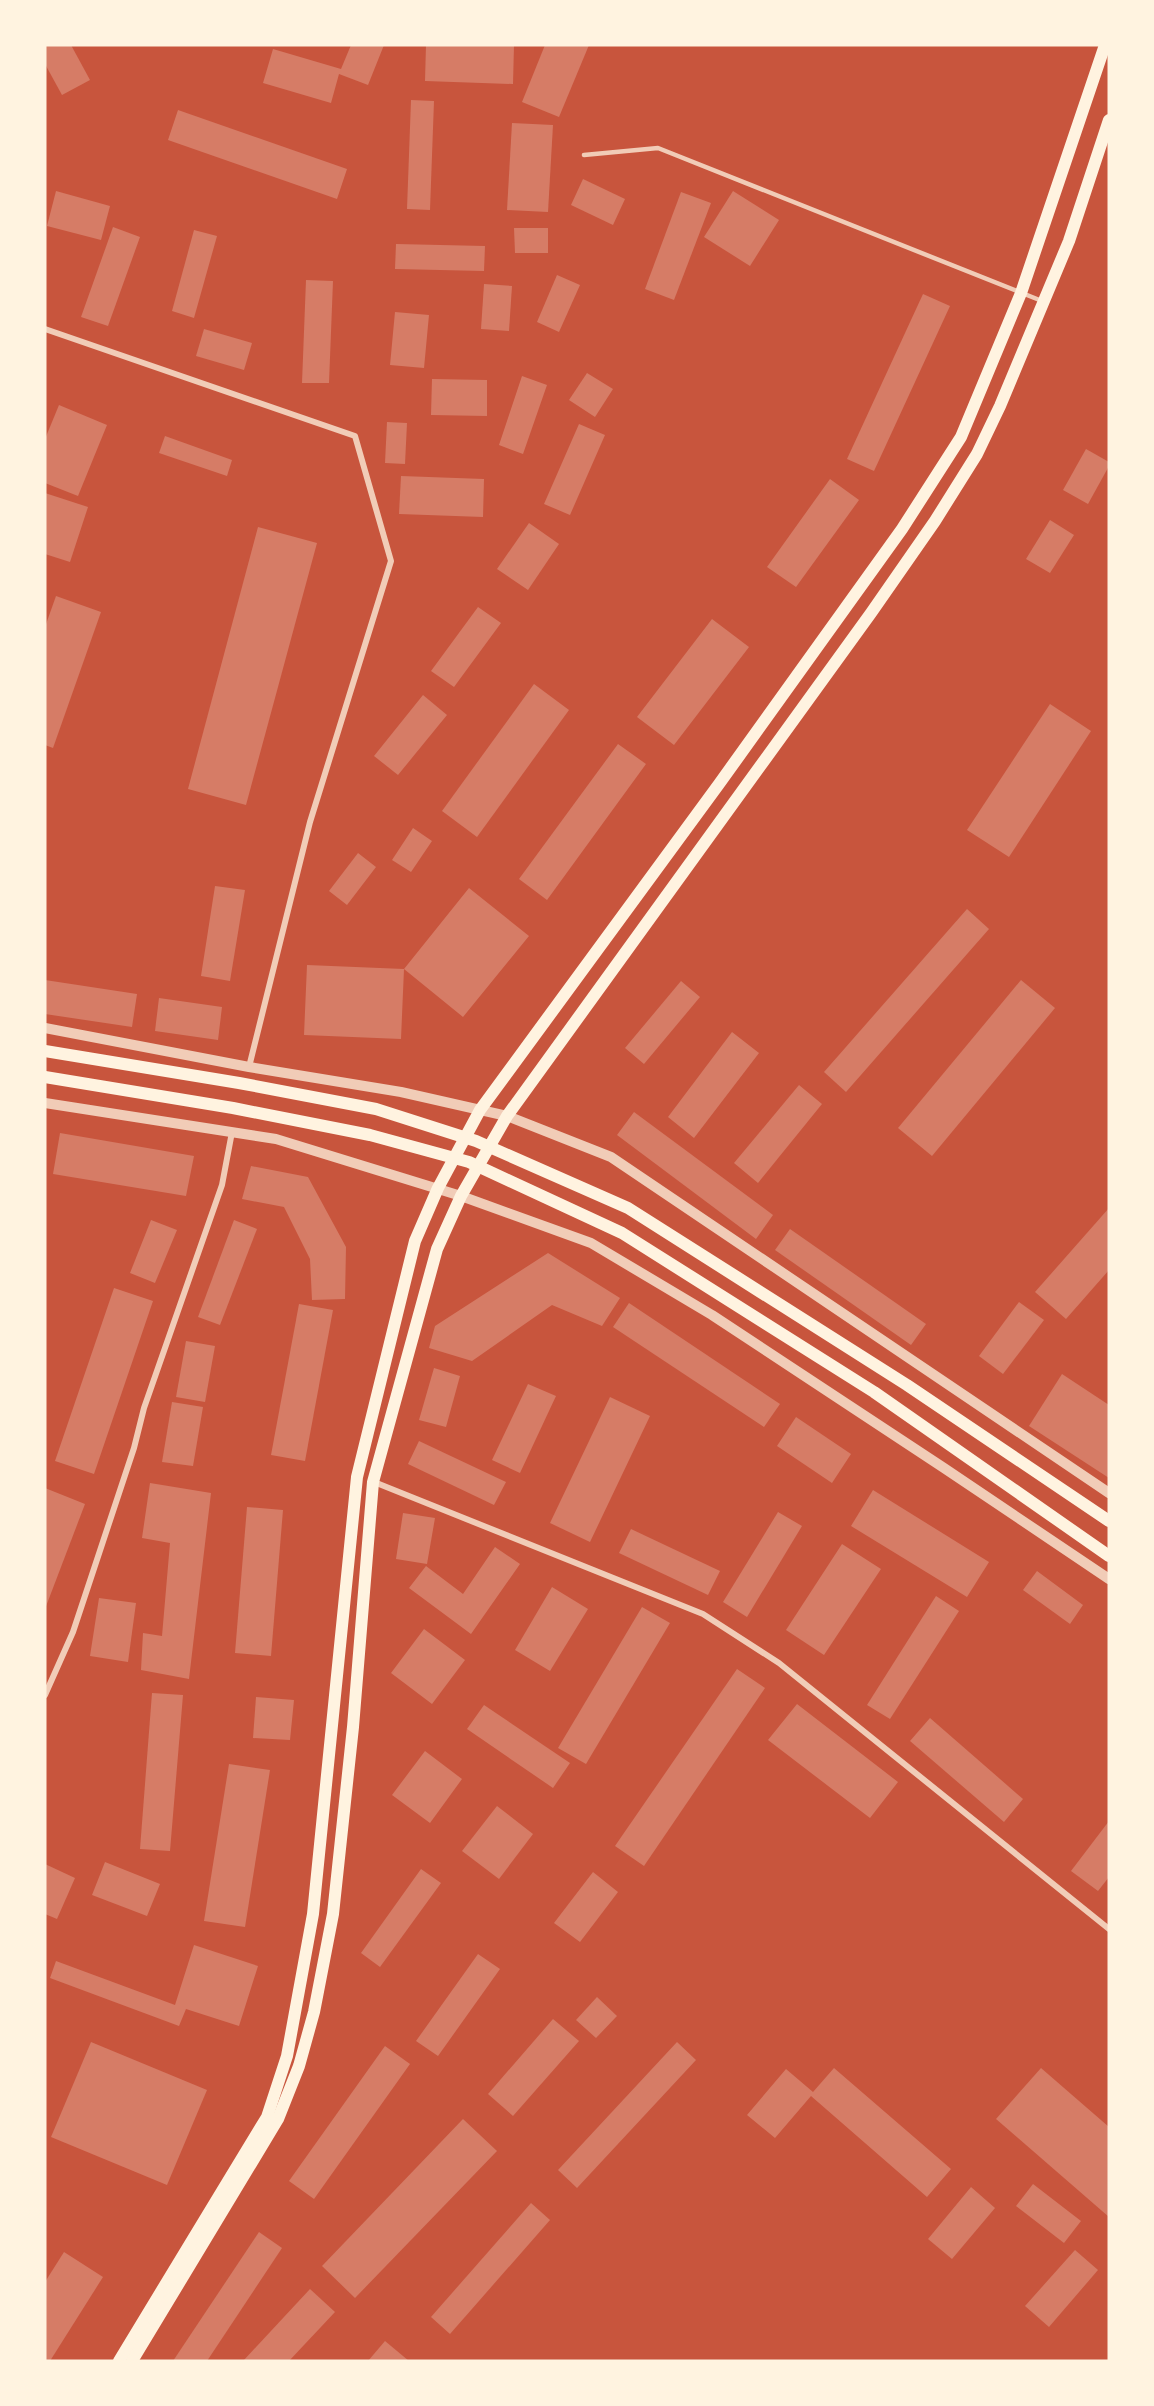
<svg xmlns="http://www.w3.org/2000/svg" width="1154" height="2406" viewBox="0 0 1154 2406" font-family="Commissioner,sans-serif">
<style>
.building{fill:#d67c66}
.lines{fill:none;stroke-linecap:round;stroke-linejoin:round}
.service{stroke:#f1ccb7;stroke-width:4.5}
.minor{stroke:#f1ccb7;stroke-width:6}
.tertiary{stroke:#f1ccb7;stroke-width:10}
.secondary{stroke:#fff3e0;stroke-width:12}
</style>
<rect width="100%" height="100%" fill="#c8553d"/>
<g class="building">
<path d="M45,45H71L90,80L62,95L45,64Z"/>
<path d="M351,45H384L368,85L339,74L331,103L263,83L273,49L341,69Z"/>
<path d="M426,45H514L513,84L425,81Z"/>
<path d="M545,45H589L559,117L522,102Z"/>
<path d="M411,100L434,101L430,210L407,209Z"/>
<path d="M178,110L347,169L337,199L168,140Z"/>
<path d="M512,123L553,125L548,212L507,210Z"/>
<path d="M583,179L625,199L613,225L571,205Z"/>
<path d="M56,191L110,206L101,240L47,226Z"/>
<path d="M733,191L779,220L750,266L704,237Z"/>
<path d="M681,192L711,203L674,300L645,289Z"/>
<path d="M113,227L140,237L108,326L81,317Z"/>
<path d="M514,228H548V253H515Z"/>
<path d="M194,230L217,236L194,318L172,311Z"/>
<path d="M396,244L485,246L484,271L395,269Z"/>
<path d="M557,275L580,285L559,332L537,322Z"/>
<path d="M306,280L333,281L329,383H302Z"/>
<path d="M484,284L512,286L509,331L481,329Z"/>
<path d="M923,294L950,306L874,471L847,459Z"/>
<path d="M395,312L429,315L424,368L390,365Z"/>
<path d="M204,329L252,343L244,370L196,356Z"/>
<path d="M587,373L613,389L595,417L569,400Z"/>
<path d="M522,376L547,385L523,454L499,445Z"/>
<path d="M432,379L487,380V416L431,415Z"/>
<path d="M59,405L107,425L78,496L45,483V439Z"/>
<path d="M387,422L407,423L405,464L385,463Z"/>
<path d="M579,424L605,435L570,515L544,504Z"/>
<path d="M165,436L232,460L227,476L159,453Z"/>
<path d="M1086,449L1109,462V466L1088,504L1063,490Z"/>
<path d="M401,476L484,479L483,517L399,514Z"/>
<path d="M830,479L859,500L796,587L767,567Z"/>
<path d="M45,493L88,507L70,562L45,554Z"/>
<path d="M1050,520L1074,535L1050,573L1026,559Z"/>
<path d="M529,523L559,544L528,590L497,569Z"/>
<path d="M258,527L317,543L246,805L188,789Z"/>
<path d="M56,596L101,612L53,748L45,745V627Z"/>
<path d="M478,607L501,623L454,687L431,671Z"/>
<path d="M712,619L749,647L674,745L637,717Z"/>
<path d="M534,684L569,710L477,837L442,811Z"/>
<path d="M423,695L447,715L398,775L374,756Z"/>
<path d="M1050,704L1091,731L1009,857L967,830Z"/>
<path d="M618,744L646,764L547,900L519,879Z"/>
<path d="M413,828L432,841L411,872L392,860Z"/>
<path d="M358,853L376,867L347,905L329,891Z"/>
<path d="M215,886L245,890L230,981L201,976Z"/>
<path d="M469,888L529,936L463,1017L404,969L401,1039L304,1035L307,965L404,969Z"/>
<path d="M967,909L989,929L846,1092L824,1072Z"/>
<path d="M45,980L137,994L132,1027L45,1014Z"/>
<path d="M1021,980L1055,1008L932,1156L898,1128Z"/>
<path d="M681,981L700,997L644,1064L625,1048Z"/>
<path d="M159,998L222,1007L218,1040L155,1031Z"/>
<path d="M732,1032L759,1053L694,1138L668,1117Z"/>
<path d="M799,1085L822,1104L758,1183L734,1163Z"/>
<path d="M634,1112L773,1215L756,1239L617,1135Z"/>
<path d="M60,1133L194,1156L186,1196L53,1174Z"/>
<path d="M251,1166L308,1177L346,1247L345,1299L312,1300L310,1259L284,1207L242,1199Z"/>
<path d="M1109,1208V1270L1066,1319L1035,1292Z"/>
<path d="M151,1220L177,1230L155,1283L130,1273Z"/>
<path d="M234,1220L257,1229L220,1325L198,1317Z"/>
<path d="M790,1229L926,1324L911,1345L775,1250Z"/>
<path d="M548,1253L620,1298L602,1326L552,1305L472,1361L429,1348L435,1326Z"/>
<path d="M114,1288L153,1301L94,1474L55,1461Z"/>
<path d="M1019,1302L1044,1320L1003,1374L979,1356Z"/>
<path d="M629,1303L780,1404L764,1427L613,1327Z"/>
<path d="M299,1304L333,1310L305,1461L271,1455Z"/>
<path d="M186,1341L215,1346L205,1402L176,1397Z"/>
<path d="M434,1368L460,1376L446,1427L419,1420Z"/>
<path d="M1062,1374L1109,1405V1478L1029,1426Z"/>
<path d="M528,1384L556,1396L520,1473L492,1460Z"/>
<path d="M610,1397L650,1416L590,1542L550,1523Z"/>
<path d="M172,1402L203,1407L193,1466L162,1462Z"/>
<path d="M796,1417L851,1454L832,1483L777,1446Z"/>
<path d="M419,1441L506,1482L494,1505L408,1464Z"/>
<path d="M150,1483L211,1493L189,1679L141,1670L143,1633L162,1636L170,1543L142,1538Z"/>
<path d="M45,1488L85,1504L45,1609Z"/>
<path d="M873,1490L989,1562L967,1597L851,1526Z"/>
<path d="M247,1507L283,1510L271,1656L235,1653Z"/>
<path d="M778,1512L802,1526L747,1617L723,1602Z"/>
<path d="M403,1513L435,1518L427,1564L396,1559Z"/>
<path d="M631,1529L720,1571L708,1595L619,1553Z"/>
<path d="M842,1544L881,1569L824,1655L786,1630Z"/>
<path d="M495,1547L520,1564L471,1634L409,1588L426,1566L463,1594Z"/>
<path d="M1037,1571L1083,1605L1070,1624L1023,1590Z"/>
<path d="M552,1587L588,1609L550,1671L515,1650Z"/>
<path d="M936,1596L959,1611L890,1719L867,1705Z"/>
<path d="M99,1598L136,1603L128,1662L90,1656Z"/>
<path d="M642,1607L670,1623L586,1764L558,1748Z"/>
<path d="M424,1629L465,1660L432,1704L391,1673Z"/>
<path d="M737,1669L765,1688L644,1866L615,1846Z"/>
<path d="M152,1693L183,1695L170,1851L140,1849Z"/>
<path d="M256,1697L294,1700L290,1740L253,1738Z"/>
<path d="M797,1704L898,1782L870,1818L768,1740Z"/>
<path d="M484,1705L570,1763L553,1788L467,1729Z"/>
<path d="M930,1718L1023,1799L1004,1822L910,1741Z"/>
<path d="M425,1751L462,1779L430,1823L392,1795Z"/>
<path d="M229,1764L270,1770L245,1927L204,1921Z"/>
<path d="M497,1806L533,1834L499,1879L462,1851Z"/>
<path d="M1109,1821V1877L1098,1891L1071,1871Z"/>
<path d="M105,1862L160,1884L147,1916L92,1895Z"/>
<path d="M45,1864L75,1878L57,1919L45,1914Z"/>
<path d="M421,1869L441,1883L380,1967L361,1953Z"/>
<path d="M593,1872L618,1892L580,1942L554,1923Z"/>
<path d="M194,1945L258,1966L239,2026L186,2009L179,2026L50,1978L56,1961L175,2005Z"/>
<path d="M478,1954L500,1969L438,2056L416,2041Z"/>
<path d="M597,1997L617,2016L596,2038L576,2020Z"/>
<path d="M553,2019L579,2041L513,2116L488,2094Z"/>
<path d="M91,2042L207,2090L167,2185L51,2137Z"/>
<path d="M677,2042L696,2060L577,2188L558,2170Z"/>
<path d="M385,2046L410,2064L314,2199L289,2181Z"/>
<path d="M834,2068L951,2169L927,2197L811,2096L775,2138L747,2115L786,2069L813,2092Z"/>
<path d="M1041,2068L1109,2127V2217L996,2119Z"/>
<path d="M463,2119L497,2151L355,2298L322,2266Z"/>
<path d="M1033,2184L1081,2221L1064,2243L1016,2206Z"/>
<path d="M971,2187L995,2208L952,2259L928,2239Z"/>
<path d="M531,2203L550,2220L450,2334L431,2317Z"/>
<path d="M259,2232L282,2248L207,2361H173Z"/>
<path d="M1075,2250L1098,2270L1049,2327L1025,2306Z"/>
<path d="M64,2252L103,2277L50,2361H45V2282Z"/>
<path d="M310,2289L335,2312L289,2361H243Z"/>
<path d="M385,2341L409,2361H368Z"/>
</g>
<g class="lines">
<path class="service" d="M584,155L658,148L1042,301"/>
<g class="minor">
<path d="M45,329L355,436L391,561L310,822L249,1067"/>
<path d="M374,1482L703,1614L779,1663L1109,1929"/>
<path d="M45,1695L73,1632L134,1448L144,1408L222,1185L232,1132"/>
</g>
<g class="tertiary">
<path d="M45,1028L249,1067L401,1092L507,1116L611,1157L1109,1493"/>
<path d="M45,1103L276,1139L461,1196L591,1243L712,1315L944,1468L1109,1579"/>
</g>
<g class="secondary">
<path d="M45,1051L239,1083L376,1109L476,1141L628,1208L907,1385L1109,1521"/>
<path d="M45,1077L233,1108L370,1135L469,1162L622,1233L874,1392L1109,1556"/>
<path d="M119,2361L267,2117L287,2056L313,1914L357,1477L415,1241L438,1188L480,1110L719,784L902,529L961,437L1021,293L1105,45"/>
<path d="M132,2361L278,2119L299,2066L314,2012L333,1914L353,1727L373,1482L437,1249L461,1196L507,1116L871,613L935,521L977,454L1000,406L1069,241L1109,120"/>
</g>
</g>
<rect width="1154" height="2406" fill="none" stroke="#fff3e0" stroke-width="93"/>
</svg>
